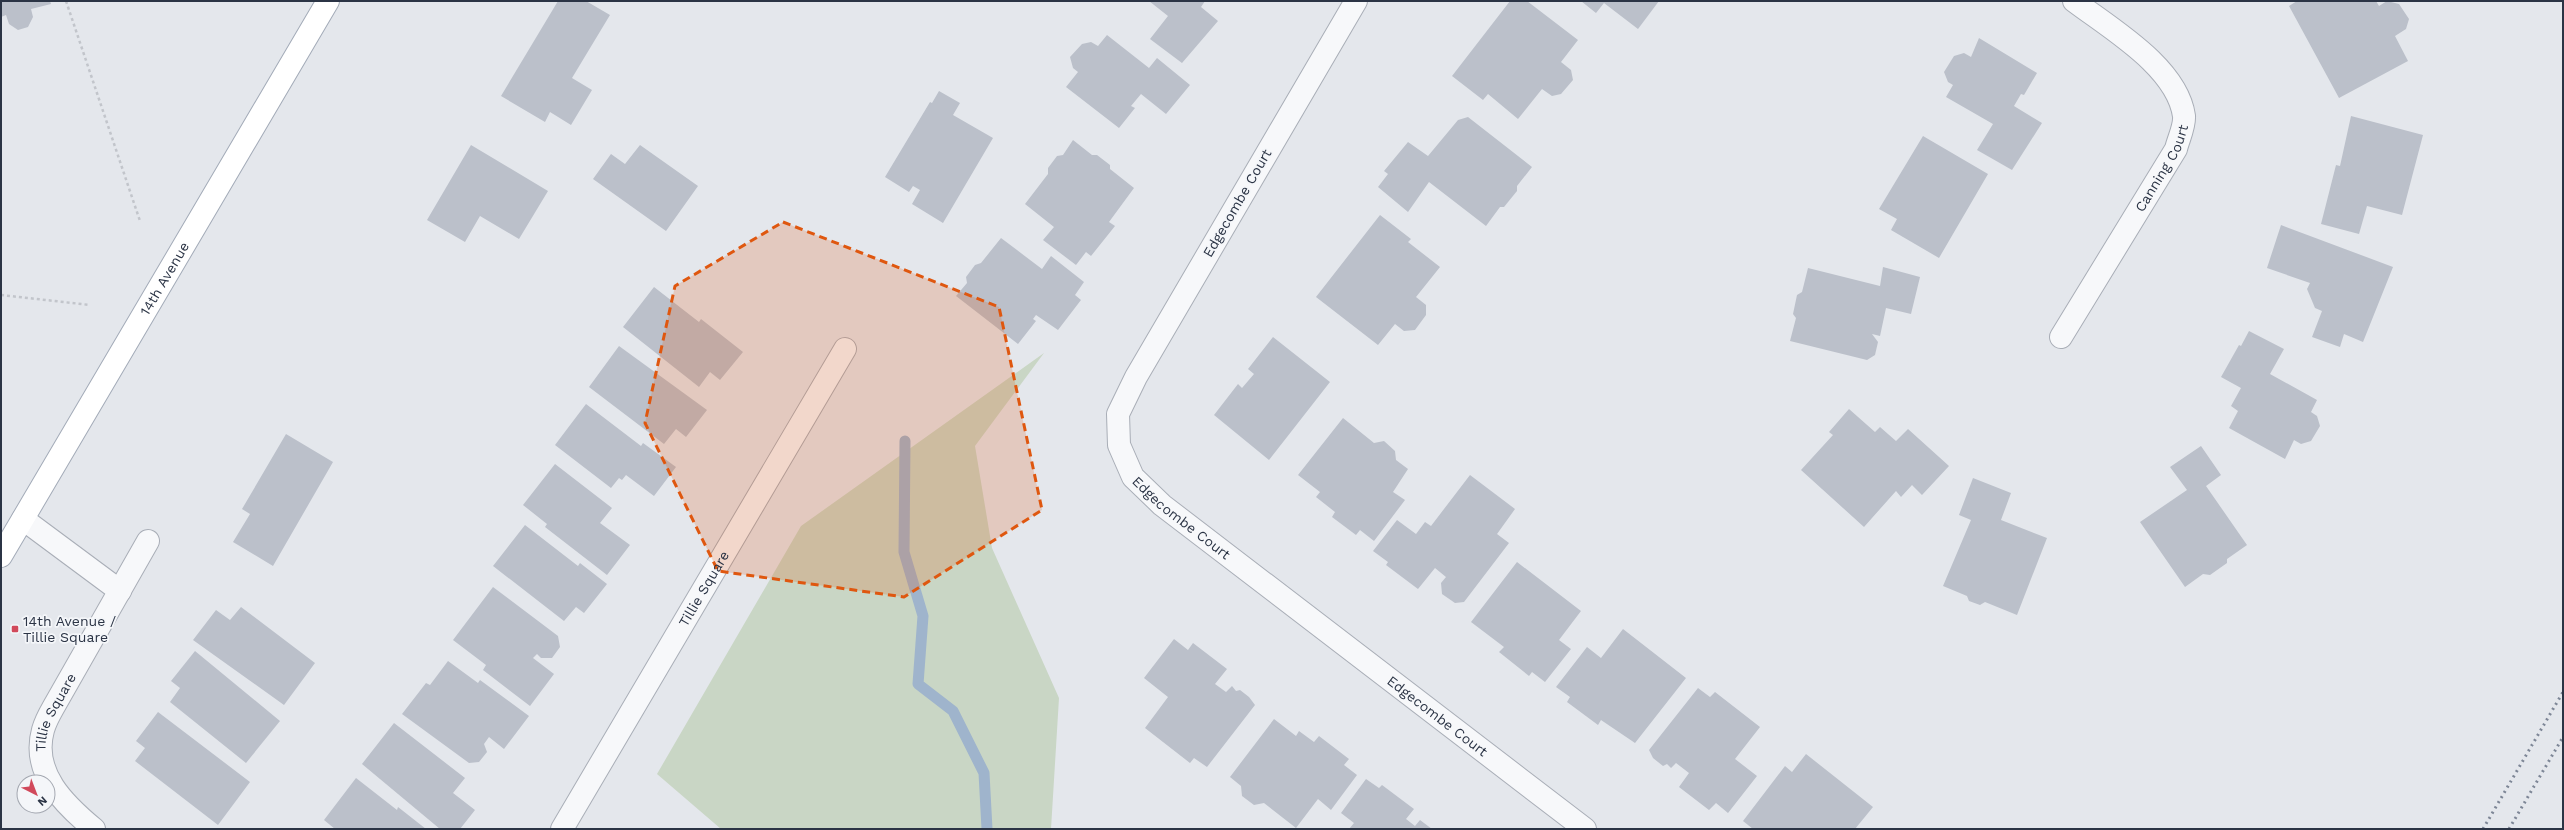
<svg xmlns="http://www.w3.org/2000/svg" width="2564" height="830" viewBox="0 0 2564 830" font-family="'Work Sans',sans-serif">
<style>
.green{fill:#c9d6c5}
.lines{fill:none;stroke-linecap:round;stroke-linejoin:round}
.stream{stroke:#9fb4cc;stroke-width:11}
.building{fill:#bbc0ca}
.minor-casing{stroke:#a9aeb7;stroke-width:24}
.major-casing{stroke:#a3abb8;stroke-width:24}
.path{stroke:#c2c5cb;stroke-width:2.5;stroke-dasharray:3 3;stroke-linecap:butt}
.minor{stroke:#f7f8fa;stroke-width:22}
.major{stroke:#fff;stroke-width:22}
.rail{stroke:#7d8696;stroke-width:3;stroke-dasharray:2 4;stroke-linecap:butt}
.marked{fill:#df570f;fill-opacity:0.2;stroke:#df570f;stroke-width:3;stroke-dasharray:8 5;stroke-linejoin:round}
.poi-dot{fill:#d1495b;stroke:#f4f6f9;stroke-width:1.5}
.labels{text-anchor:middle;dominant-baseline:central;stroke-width:3.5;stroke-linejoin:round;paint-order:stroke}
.street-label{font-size:14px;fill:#2b3445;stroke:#f4f6f9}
.poi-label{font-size:14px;fill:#2b3445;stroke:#f4f6f9;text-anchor:start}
</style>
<rect width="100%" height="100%" fill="#e4e7ec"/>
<path class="green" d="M1044,353L975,446L992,548L1059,698L1051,829H721L657,774L801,526Z"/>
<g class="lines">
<path class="stream" d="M905,441L904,552L923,616L918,684L953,711L984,773L987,829"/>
</g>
<g class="building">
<path d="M1,1H50L51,4L31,9L33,17L28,27L18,30L9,24L6,15L1,17Z"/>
<path d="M558,1H586L610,15L572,78L592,90L571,125L550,112L545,122L501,96Z"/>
<path d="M1149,1H1205L1201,7L1218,21L1182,63L1150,39L1168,16Z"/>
<path d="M1510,1H1527L1578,40L1561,62L1571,70L1573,80L1561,94L1552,96L1542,89L1518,119L1488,94L1483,100L1452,76Z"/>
<path d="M1581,1H1659L1638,29L1604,3L1596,13Z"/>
<path d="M2297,1H2376L2379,6L2387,1L2399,4L2409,19L2406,29L2395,36L2408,61L2339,98L2289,6Z"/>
<path d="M1107,35L1149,68L1157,58L1190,85L1166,114L1141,94L1131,106L1135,108L1119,128L1066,87L1078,72L1073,68L1070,57L1082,44L1091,42L1098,46Z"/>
<path d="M1979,38L2037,73L2024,95L2021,94L2014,106L2042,123L2012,170L1977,150L1993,124L1946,97L1953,85L1948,82L1944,72L1954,56L1964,53L1971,57Z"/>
<path d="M939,91L960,103L953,115L993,138L943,223L912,204L920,190L913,186L909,192L885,177L930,102L932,103Z"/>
<path d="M2351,116L2423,135L2402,215L2367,206L2359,234L2321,224L2336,165L2340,166Z"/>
<path d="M1468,117L1532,167L1517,186V191L1504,207H1500L1486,226L1429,182L1408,212L1378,187L1388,174L1384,171L1408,142L1428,156L1458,120Z"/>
<path d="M1923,136L1988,174L1939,258L1891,230L1897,219L1879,209Z"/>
<path d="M1073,140L1092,155H1097L1110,165V169L1134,188L1109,222L1115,226L1091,256L1086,252L1076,265L1043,240L1054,227L1025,204L1048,174V168L1057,156L1063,155Z"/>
<path d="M471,145L548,191L519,239L480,216L465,242L427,220Z"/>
<path d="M640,145L698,186L666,231L593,179L611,154L625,164Z"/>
<path d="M1380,215L1411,239L1408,242L1440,267L1416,297L1426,305V315L1415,330L1404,331L1395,324L1378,345L1316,297Z"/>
<path d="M2281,225L2393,267L2363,342L2344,334L2340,347L2312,337L2322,311L2315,308L2307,289L2310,283L2267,268Z"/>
<path d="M1001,238L1042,269L1051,256L1084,282L1075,295L1081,300L1058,330L1036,315L1033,319L1036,321L1018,344L956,296L967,283L966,277L975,265L981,263Z"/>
<path d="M1883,267L1920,277L1911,314L1886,308L1880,336L1872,334L1878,342L1875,355L1867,360L1790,341L1796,318L1793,314L1797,295L1802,292L1808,268L1880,286Z"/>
<path d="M654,287L699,322L701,319L743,352L720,380L710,372L699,387L623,327Z"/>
<path d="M2249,331L2284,349L2270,374L2317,400L2311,412L2317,416L2320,426L2311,441L2301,444L2294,440L2285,459L2229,428L2238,411L2231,406L2241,388L2221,377L2239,345L2241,346Z"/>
<path d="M1273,337L1330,382L1269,460L1214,415L1238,384L1242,388L1254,374L1248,369Z"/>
<path d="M619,346L707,410L686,437L676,429L664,444L589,387Z"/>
<path d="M586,404L641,446L643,443L676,467L654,496L626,475L622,480L619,478L611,488L555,445Z"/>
<path d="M1849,409L1875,432L1880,427L1896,441L1908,429L1949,466L1922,495L1912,485L1901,497L1896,491L1864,527L1801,470L1833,435L1829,432Z"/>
<path d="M1343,418L1374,443L1384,441L1395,451L1396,460L1408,469L1393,492L1405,500L1374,541L1360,530L1356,535L1332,517L1335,512L1316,497L1320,492L1298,475Z"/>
<path d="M286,434L333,462L273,566L233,542L250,514L242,509Z"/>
<path d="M2201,446L2221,475L2206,486L2247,545L2227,559V563L2210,575L2203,574L2185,587L2140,522L2187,490L2170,467Z"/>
<path d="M555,464L612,508L600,523L630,545L607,575L545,527L547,524L523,505Z"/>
<path d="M1470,475L1515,509L1497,534L1509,543L1464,602L1455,603L1442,594L1441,583L1446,577L1435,568L1418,589L1386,565L1388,562L1373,551L1397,520L1416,534L1425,522L1431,526Z"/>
<path d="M1973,478L2011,493L2001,520L2047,538L2017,615L1985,602L1980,605L1969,601L1967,596L1943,586L1971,520L1959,515Z"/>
<path d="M525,525L578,566L580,563L607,584L584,613L576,607L564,621L493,566Z"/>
<path d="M1517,562L1581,611L1559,640L1571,649L1545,682L1532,672L1529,676L1499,652L1504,647L1471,622Z"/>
<path d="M493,587L558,636L560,647L552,658H541L537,654L533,658L554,674L530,706L483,670L486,665L453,640Z"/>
<path d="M241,607L315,663L284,705L193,640L216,610L230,620Z"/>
<path d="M1623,629L1686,678L1635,743L1601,720L1598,725L1567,702L1570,697L1556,687L1587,647L1601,658Z"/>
<path d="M1174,639L1188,650L1193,643L1227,669L1215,684L1226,692L1232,686L1236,691L1240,690L1249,697L1255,705L1207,767L1194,758L1190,763L1145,728L1168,697L1144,678Z"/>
<path d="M195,651L280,721L246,763L170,702L180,688L171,681Z"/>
<path d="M448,661L478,683L480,680L529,716L504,749L489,737L484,744L487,752L479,762L469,763L402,714L426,683L430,685Z"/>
<path d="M1698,688L1710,697L1715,692L1760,727L1735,759L1757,776L1728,813L1716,803L1709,810L1679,787L1689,773L1676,763L1671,768L1667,764L1663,766L1653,758L1649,750Z"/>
<path d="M158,712L250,782L218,825L135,761L145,748L136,741Z"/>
<path d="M1274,719L1296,736L1299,731L1314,742L1319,736L1349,759L1344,765L1357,775L1331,810L1318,799L1296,828L1264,803L1254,805L1242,796L1241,786L1230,777Z"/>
<path d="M394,723L465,778L453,793L475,810L460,829H440L362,764Z"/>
<path d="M1806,754L1873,807L1855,829H1753L1743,821L1785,766L1792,772Z"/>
<path d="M356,778L397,810L398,807L426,829H335L324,820Z"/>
<path d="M1366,779L1379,788L1382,785L1414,809L1406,819L1415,826L1420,820L1432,829H1349L1354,823L1341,813Z"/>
</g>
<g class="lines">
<g class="minor-casing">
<g id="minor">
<path id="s1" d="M1356,1L1136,377L1118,414L1119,445L1133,477L1162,505L1585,829"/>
<path id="s2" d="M2061,337L2176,149C2178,140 2185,126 2184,116C2177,67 2111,29 2074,1"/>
<path d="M23,519L120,591"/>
<path id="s3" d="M94,829C65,805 31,773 43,730C45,723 49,715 53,708L148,541"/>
<path id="s4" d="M562,829L845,349"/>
</g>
</g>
<g class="major-casing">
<g id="major">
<path id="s5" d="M1,556L328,1"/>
</g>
</g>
<g class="path">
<path d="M66,1L140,221"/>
<path d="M1,295L90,305"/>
</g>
<use href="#minor" class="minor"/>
<use href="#major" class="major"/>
<g class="rail">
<path d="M2483,829L2563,692"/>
<path d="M2509,829L2563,737"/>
</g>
</g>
<path class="marked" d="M783,222L999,307L1042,510L904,597L718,571L645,423L675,286Z"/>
<rect class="poi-dot" x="11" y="625" width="8" height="8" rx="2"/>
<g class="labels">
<g class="street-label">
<text stroke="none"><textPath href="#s2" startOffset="197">Canning Court</textPath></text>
<text transform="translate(1237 203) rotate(-60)">Edgecombe Court</text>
<text stroke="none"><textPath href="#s5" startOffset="322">14th Avenue</textPath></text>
<text stroke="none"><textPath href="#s1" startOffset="606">Edgecombe Court</textPath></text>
<text stroke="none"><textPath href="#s4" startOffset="279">Tillie Square</textPath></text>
<text stroke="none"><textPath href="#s3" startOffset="139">Tillie Square</textPath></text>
<text stroke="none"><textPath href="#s1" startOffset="930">Edgecombe Court</textPath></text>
</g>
<g class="poi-label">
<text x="23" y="621">14th Avenue /<tspan x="23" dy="16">Tillie Square</tspan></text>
</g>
</g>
<rect width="2564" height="830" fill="none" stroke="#2b3445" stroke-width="4"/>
<g transform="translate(36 794) rotate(138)"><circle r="19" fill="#f4f6f9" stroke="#a4a8b1"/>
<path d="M0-3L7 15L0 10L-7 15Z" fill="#d1495b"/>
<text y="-6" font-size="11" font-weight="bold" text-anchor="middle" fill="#2b3445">N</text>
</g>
</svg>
